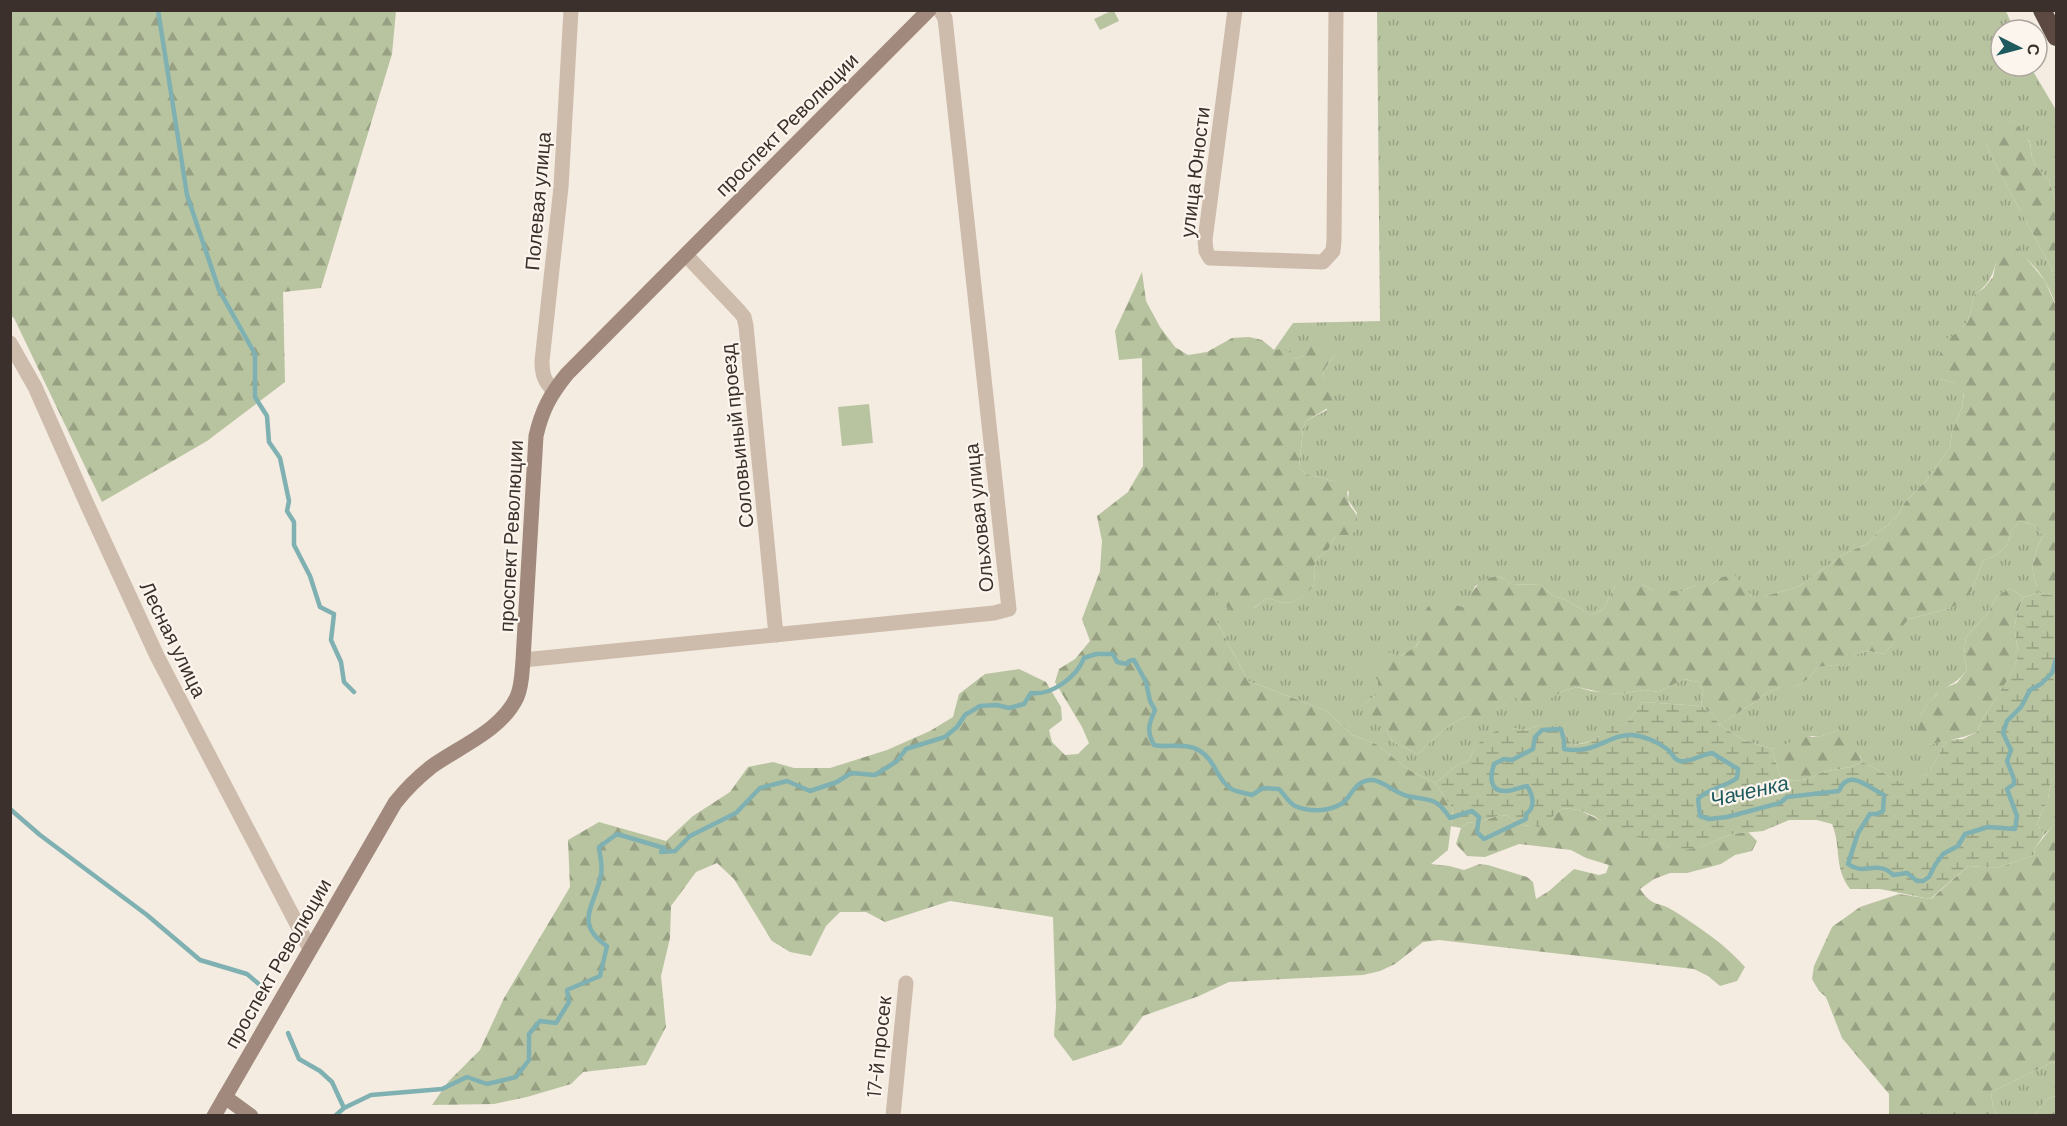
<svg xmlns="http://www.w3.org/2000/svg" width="2067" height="1126" viewBox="0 0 2067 1126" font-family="Barlow,sans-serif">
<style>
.grass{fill:url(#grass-tufts)}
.forest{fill:url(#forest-firs)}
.wetland{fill:url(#wetland-marsh)}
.park{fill:#b8c4a0}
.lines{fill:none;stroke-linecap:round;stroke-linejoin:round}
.stream{stroke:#7fb0b2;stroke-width:4.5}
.street{stroke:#cdbbac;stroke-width:15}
.secondary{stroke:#a18a7d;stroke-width:15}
.highway{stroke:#5c4a42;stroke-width:18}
.labels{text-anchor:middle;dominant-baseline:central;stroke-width:4.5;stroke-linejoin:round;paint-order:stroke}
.street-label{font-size:20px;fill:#3b302b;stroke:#fbf5ee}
.water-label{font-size:21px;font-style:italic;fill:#1f5a5e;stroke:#fbf5ee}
</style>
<defs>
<pattern id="grass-tufts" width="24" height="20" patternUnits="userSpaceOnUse" patternTransform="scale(1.5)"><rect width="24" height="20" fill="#b8c4a0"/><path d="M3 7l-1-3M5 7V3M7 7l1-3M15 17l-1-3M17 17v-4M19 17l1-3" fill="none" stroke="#97a083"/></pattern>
<pattern id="forest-firs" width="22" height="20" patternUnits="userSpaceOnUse" patternTransform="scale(1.5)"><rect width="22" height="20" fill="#b8c4a0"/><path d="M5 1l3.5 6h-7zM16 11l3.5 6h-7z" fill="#97a083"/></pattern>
<pattern id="wetland-marsh" width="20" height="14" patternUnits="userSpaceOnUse" patternTransform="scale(1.5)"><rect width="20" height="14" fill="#b8c4a0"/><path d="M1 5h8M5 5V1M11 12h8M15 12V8" fill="none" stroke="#97a083"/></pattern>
</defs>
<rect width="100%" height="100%" fill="#f4ebe1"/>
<g class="grass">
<path d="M1377,11H2006L2014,30H2001V66H2030L2056,110V203L2049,180L2039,170L2032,158L2030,142L2012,121L2000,126L1986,143L1991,156L2056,277V306C2052,294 2046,281 2038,271C2032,263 2024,257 2018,248L1996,263C1992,278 1987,286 1974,295C1970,318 1968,329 1946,340L1940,379L1954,383L1964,392L1962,407L1952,432L1950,447L1926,481L1905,502L1898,515L1889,524L1878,532L1869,543L1844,554L1798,587L1765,596H1752L1743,586L1722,577L1711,585H1696L1682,591H1654L1642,584L1615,585L1603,610L1591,615L1566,600L1552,595L1541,585L1511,584L1499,576L1475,586L1470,598L1462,607L1425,612L1422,639L1412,650L1400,656L1378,680V694L1365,703L1386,729L1393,742L1418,754C1430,742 1448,724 1463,718C1489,708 1491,723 1512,694L1522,703L1550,698L1563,691L1577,687L1591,691L1619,694L1644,690L1659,692L1684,679L1698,682L1703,690L1701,706L1643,702L1625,725C1607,727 1611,730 1597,738C1589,742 1581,744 1572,745L1565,732L1540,725L1526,730L1512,728L1475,747L1469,760L1456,766L1435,783L1409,770L1376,744L1352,735L1327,711L1248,681L1215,618V586L1254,608L1267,598C1273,599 1276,601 1281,602C1294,606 1307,593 1315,584L1314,568L1316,559L1328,550L1336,535H1351L1357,513L1348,500L1349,492L1337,482L1306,474L1299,468L1303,429L1306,421L1327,410L1326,382L1323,375L1325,368L1335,355L1303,356L1295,359L1274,350L1293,323L1380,321Z"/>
<path d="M2020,521L2034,525L2043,535C2032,560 2028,568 2040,593L2023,597L2010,588L1996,597L1989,612L1966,637L1964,654L1967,670C1957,682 1956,681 1944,689C1933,695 1927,706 1920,716L1929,745L1947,740L1928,774L1900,783C1887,776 1876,768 1862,762L1860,755L1839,730L1819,737L1812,736L1772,749L1744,740L1719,725L1755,702L1766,693L1780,687H1795L1808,679L1818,667L1834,665L1847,666L1856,654L1869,651L1884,654L1893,643L1898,630L1909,619L1950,608L1972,590L1983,561L1996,555L2007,546L2011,531Z"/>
<path d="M2056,773V823L2044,835L2037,824L2048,798L2051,782Z"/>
<path d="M2056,1062V1096L2047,1099L2034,1115H1998L1993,1107L1991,1092L2051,1063Z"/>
</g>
<g class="forest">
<path d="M11,10L396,11L392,54L321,288L283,292L285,382L207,441L102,502L14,318L11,316Z"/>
<path d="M2012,121L2022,130L2030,143L2032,158L2039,170L2049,180L2056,203V277L1991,156L1986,143L1989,129Z"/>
<path d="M2018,248L2045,281L2056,306V596L2040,593C2028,568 2032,560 2043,535L2034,525L2020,521L2011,531L2007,546L1996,555L1983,561L1972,590L1964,601L1950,608L1909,619L1899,630L1893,643L1884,654L1869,651L1856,654L1847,667L1834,665L1818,667L1808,679L1795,687H1780L1766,693L1755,702L1719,725L1713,714L1701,706L1703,690L1698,682L1684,679L1659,692L1644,690L1619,694L1605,693L1577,687L1563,691L1536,707L1522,703L1512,695C1506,702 1500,711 1491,714C1484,717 1474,714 1463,718C1448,724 1430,742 1418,754L1393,742L1386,729L1362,716L1365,703L1378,694V680L1367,671L1376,660L1388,652L1400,656C1434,639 1415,635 1425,611C1427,607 1432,603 1435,599L1462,607C1476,591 1474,579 1499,576L1511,584L1541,585L1552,595L1566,600L1591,615L1603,610L1615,585L1628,580L1642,584L1654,591H1682L1696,585H1711L1722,577L1735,575L1752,596H1765L1798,587L1844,554L1869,543L1878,532L1889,524L1898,515L1905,502L1926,481L1950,447L1952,432L1962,407L1964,393L1954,383L1940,379L1935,366L1946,339C1968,329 1970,318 1974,295L1984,288L1993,277L1996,263L2004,252Z"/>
<path d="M1142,272L1146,301L1160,327L1175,347L1188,355L1207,352L1232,338L1249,337L1262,340L1274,350C1284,348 1289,350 1295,359L1303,356L1312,343L1328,342L1335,347V355L1325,368L1323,375C1328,387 1336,391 1333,405L1306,421L1303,429L1299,468L1306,474L1345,484C1348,491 1347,493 1348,500C1351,513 1359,508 1357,529L1351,535H1336L1328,550L1316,559L1314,568L1315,584C1308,593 1294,606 1281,602C1276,601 1273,599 1267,598L1247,613H1232L1215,588V618L1248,681L1327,711L1352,735L1376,744L1409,770L1435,783L1453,809L1448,850L1431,864L1449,866L1464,870L1480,864L1488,865L1527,877L1533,882L1536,899L1549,891L1574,869L1599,875L1606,873L1609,865L1586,858L1571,850L1519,844L1485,857L1467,856L1456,844L1461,828L1467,823L1483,821L1500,815L1508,816L1522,825L1538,827L1563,808L1579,810L1608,824L1639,837L1656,840L1670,848L1701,847L1732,834L1748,832L1757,841L1752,851L1735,855L1721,864L1687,873H1670L1654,879L1640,889C1654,909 1657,900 1674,911C1699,927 1726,945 1745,967L1737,981L1720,986L1708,976L1694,969L1439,940L1423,942L1395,964L1380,971L1363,975L1229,982L1199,996L1143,1016L1121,1045L1073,1061L1054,1036L1056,1007L1053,917L950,901L885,922L866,912H840L826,926L811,956L790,952L772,941L734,879L717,863L696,872L671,906L670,938L661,976L666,1027L646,1065L583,1072L571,1084L527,1097L494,1104L432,1105L448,1082L480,1050L504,998L570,887L568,840L599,822L666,841L693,816L730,792L748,767L773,762L794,768H830L887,750L930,731L953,717L959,694L985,674L1019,669L1046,682L1061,707L1062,720L1049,730L1052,742L1065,755L1078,754L1089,743L1082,727L1055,682L1059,669L1075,659L1090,641L1082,619L1100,571L1102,541L1097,516L1128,492L1143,466L1142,358L1119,360L1115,331Z"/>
<path d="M2010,588L2023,597C2020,607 2014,620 2015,630C2015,642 2021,649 2016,662C2007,688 1986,707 1977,732C1962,739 1946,740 1929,745L1917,733L1920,716L1930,701L1942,689L1957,683L1967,670L1964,654L1966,637L1989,612L1996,597Z"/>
<path d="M1839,730C1857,734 1857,747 1862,762L1850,767L1822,772L1809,779L1794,781L1780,776L1772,749L1805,737H1819Z"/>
<path d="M2055,823L2056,1062L2051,1063L1991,1092L1993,1107L1998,1115H1889V1094L1842,1038L1826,997L1819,991L1812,979L1814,966L1832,927L1860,907L1899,894L1931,899L1968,866L1997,868L2034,855L2035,848Z"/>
<path d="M2056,1096V1115H2034L2047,1099Z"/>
</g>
<path class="wetland" d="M2040,593L2056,596V773L2051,782L2048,798L2037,824L2044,835L2035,848L2034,855L1997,868L1968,866L1930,899L1880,889H1850C1833,866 1842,849 1832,824L1817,820H1789L1763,831L1732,834L1701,847L1686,850L1670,848L1655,840L1622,835L1594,816L1579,810L1563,808L1539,827L1522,825L1508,816L1500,815L1483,821L1467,823L1461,828L1451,826L1453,809L1435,783L1456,766L1469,760L1475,747L1485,737L1498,730L1512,728L1526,730L1540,725L1554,724L1565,732L1572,745L1586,743L1599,737L1610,726L1625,725L1643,702L1701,706L1713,714L1719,725L1744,740L1772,749L1780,776L1793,781L1809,779L1822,772L1850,767L1862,762C1876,768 1887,776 1900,782L1928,774L1947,740L1963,739L1977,732C1986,707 2007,687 2016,662C2021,649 2015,642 2015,630C2014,620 2020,607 2023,597Z"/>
<g class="park">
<path d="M1111,11H1114L1119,21L1100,30L1094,19Z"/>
<path d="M869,404L873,443L842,446L838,407Z"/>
</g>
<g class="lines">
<g class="stream">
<path d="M158,10L187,195L219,290L255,354V397L267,416L269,442L280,458L289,501L287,511L294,522V545L310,576L320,607L334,614L331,640L341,662L344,682L354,692"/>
<path d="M10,809L40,835L147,915L200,960L247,974L267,991"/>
<path d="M288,1033L299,1059L320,1071L332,1082L344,1108"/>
<path d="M335,1116L344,1108L371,1095L442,1089L467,1077L487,1084L516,1077L529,1060V1034L540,1021L556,1023L569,1002L567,990L600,976L607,946C573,923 595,906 601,875C603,867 600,856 599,847L617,834L664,848L661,852L675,851L690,836L736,813L760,788L787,781L810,791L837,782L851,773L875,775L897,761L906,749L945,737L957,727L965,715L980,706L997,705L1009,708L1024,704L1031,693C1051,696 1077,677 1084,658L1096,654H1113L1117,662L1127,664L1129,661L1134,660L1146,682L1150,701L1155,710C1149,724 1146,730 1154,745C1170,748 1186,742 1200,751C1215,760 1216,778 1230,788C1235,792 1246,793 1252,795L1263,788L1279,789C1284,794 1289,803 1295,806C1309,812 1327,812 1341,804C1351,799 1354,779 1373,780C1385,782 1395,793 1407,796C1430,801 1435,796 1450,818L1472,811L1479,817L1477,832L1484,839L1526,819V814C1536,807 1533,795 1527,786C1520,787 1513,791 1506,791C1489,792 1490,776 1494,764L1504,759L1512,760L1533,749L1535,737L1542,730L1561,729L1564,740V749C1594,755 1609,734 1632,735C1644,736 1658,742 1667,749C1673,753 1673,760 1680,761C1690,763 1702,754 1712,753L1738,769L1737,778C1724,788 1710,787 1698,799L1700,816L1709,819L1727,817L1780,803L1787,797L1839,791C1849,766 1871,790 1884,795L1883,811L1877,814H1870L1858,833L1848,864C1852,866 1857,869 1862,869C1874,868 1884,865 1893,875L1907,873L1917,881H1923L1929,877L1935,865L1943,854L1958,846L1965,834L1988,827L2015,829L2017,816L2007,789L2014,784V779L2007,761L2011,750L2003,733L2007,721L2021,707L2030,690L2041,684L2052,673L2056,659"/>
</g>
<g class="street">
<path d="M1235,10L1205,240L1206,251L1210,258L1323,262L1333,251L1334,240L1336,10"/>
<path d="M686,255L739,311L744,317L746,326L776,635"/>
<path d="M10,343L35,387L86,502L157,656L310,949"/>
<path d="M554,391C544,381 542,374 542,361L561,187L571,10"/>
<path d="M523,660L994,613L1009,609L945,18L940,10"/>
<path d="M893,1116L906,983"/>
</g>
<g class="secondary">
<path d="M225,1097L251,1116"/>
<path d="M214,1116L395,803C406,789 417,778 431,767C460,746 501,731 517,697C522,686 522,672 523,660L536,436C542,410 550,395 567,374L929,10"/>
</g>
<path class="highway" d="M2042,10L2056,37"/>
</g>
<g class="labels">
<g class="street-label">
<text transform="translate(786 124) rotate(-45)">проспект Революции</text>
<text transform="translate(1194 172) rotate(-83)">улица Юности</text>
<text transform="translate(537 201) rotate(-85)">Полевая улица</text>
<text transform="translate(736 436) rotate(-96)">Соловьиный проезд</text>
<text transform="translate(978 518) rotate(-96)">Ольховая улица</text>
<text transform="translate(510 536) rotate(-87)">проспект Революции</text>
<text transform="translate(174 639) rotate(64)">Лесная улица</text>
<text transform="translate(277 963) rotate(-60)">проспект Революции</text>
<text transform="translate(878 1047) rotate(-84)">17-й просек</text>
</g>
<g class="water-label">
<text transform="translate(1749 790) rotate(-13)">Чаченка</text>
</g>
</g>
<rect width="2067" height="1126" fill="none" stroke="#3b302b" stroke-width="24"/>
<g transform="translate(2019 48) rotate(96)"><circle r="28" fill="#fbf5ee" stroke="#aea6a0" stroke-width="1.5"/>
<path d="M0-4.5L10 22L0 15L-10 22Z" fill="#1f5a5e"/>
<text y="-9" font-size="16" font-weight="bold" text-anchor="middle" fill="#3b302b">С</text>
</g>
</svg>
